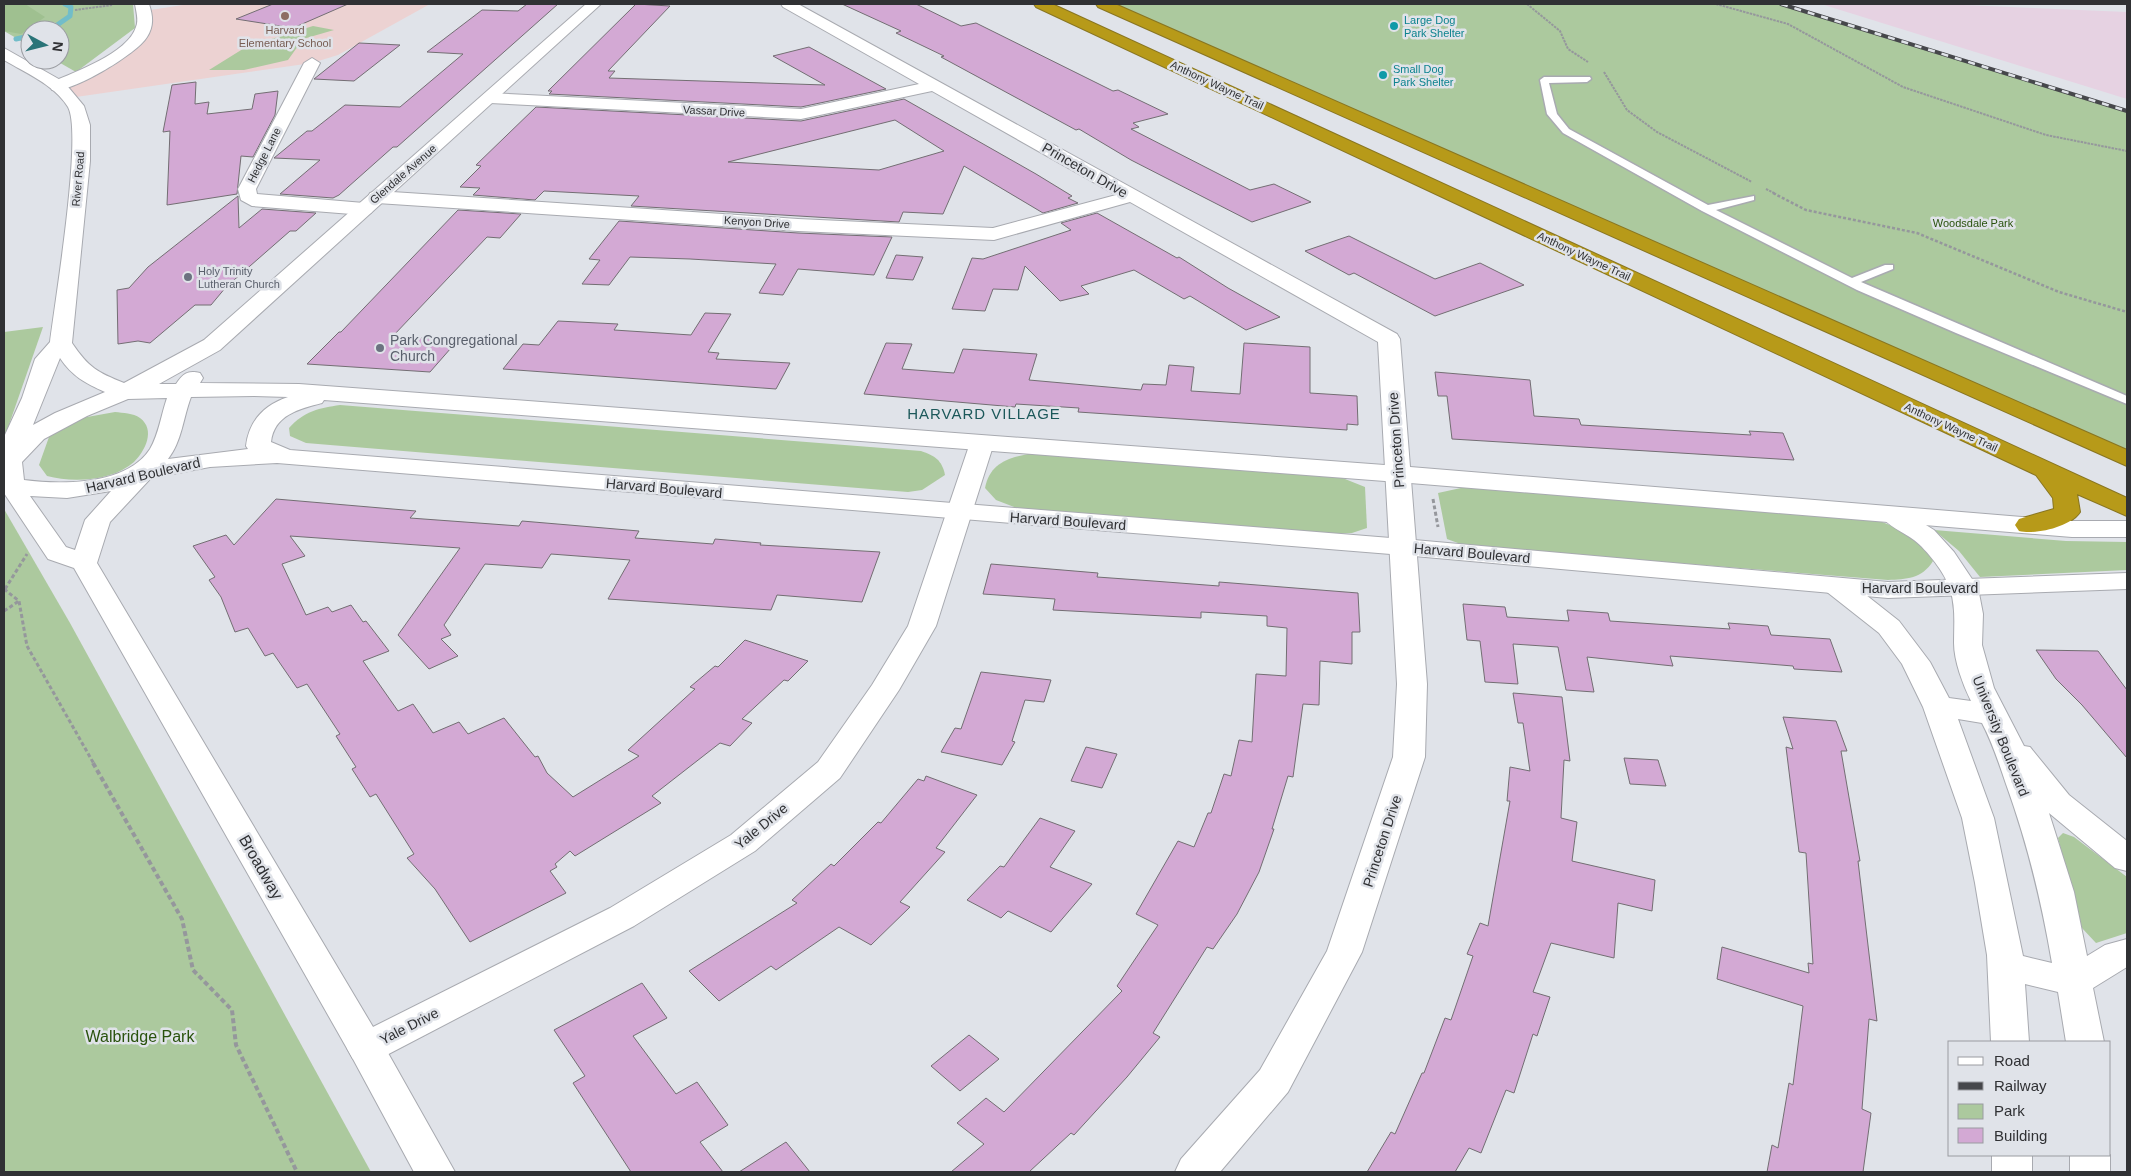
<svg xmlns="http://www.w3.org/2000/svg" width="2131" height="1176" viewBox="0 0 2131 1176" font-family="Helvetica,sans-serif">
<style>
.industrial{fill:#e6d2e2}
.education{fill:#ecd2d2}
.green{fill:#acc99e}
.forest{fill:#9fc090}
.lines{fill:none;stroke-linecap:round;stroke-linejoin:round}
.stream{stroke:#72bdc9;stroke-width:5}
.building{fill:#d3a9d4;stroke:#736e73;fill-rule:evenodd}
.lane-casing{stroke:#a8aab0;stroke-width:3}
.street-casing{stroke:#a8aab0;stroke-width:2}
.secondary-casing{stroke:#a8aab0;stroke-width:2}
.highway-casing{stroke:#887522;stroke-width:2}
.path-far3{stroke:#95979c;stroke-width:2;stroke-dasharray:2.5 1;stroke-linecap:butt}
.path-far2{stroke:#95979c;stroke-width:2.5;stroke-dasharray:3 2;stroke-linecap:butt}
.path-far1{stroke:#95979c;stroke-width:3;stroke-dasharray:4 2.5;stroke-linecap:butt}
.path{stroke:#95979c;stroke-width:4;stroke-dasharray:5 3;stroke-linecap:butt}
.lane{fill:#fff;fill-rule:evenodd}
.street{fill:#fff;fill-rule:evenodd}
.secondary{fill:#fff;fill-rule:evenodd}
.highway{fill:#b79a19;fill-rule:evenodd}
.rail-casing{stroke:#46474b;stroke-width:4}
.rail{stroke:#e0e3e9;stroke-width:2.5;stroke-dasharray:7;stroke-linecap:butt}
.education-dot{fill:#8d6e63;stroke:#e0e3e9;stroke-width:2}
.culture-dot{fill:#0f9aa8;stroke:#e0e3e9;stroke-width:2}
.worship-dot{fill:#6b7280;stroke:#e0e3e9;stroke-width:2}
.labels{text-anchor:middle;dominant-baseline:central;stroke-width:5;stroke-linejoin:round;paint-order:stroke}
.far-culture-label{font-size:11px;fill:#0d838f;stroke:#e0e3e9;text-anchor:start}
.far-education-label{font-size:11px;fill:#785e54;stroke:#e0e3e9}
.far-street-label{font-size:11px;fill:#303134;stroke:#e0e3e9}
.far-park-label{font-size:11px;fill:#29520d;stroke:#e0e3e9}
.far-worship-label{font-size:11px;fill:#5b616d;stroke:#e0e3e9;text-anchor:start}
.street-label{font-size:14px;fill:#303134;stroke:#e0e3e9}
.worship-label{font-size:14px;fill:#5b616d;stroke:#e0e3e9;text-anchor:start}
.neighbourhood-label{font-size:15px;letter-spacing:1px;fill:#1c585a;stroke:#e0e3e9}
.near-street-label{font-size:16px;fill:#303134;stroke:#e0e3e9}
.near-park-label{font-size:16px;fill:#29520d;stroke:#e0e3e9}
</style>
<rect width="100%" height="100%" fill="#e0e3e9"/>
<path class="industrial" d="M1821,4H1939L2127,12V99Z"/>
<path class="education" d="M189,4H430L338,55L312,63L69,98L58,86L138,40L144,11Z"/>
<g class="green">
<path d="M4,4H133L135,28L76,72L55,60H60V30H30V46L4,31Z"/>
<path d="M1103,4H1781L2127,111V459Z"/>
<path d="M313,26L334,30L303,39L288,60L244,70H209L246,47Z"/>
<path d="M43,327L4,439V332Z"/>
<path d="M340,405L921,451C935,456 942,460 945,475L922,490L908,492L330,445L306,443L290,436L289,428C304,411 320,408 340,405Z"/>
<path d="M115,412C123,413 133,413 140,418C156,430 145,451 134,462C113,481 73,483 47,476L39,465L49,437L59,429L76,419Z"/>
<path d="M1034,453L1340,477L1365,487L1367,528L1352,533L1331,534L1019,509L996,500L985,488C990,462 1010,457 1034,453Z"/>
<path d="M1470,486L1875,519C1902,530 1918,535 1933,561C1922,579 1906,579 1888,580L1466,546L1447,539L1438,493Z"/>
<path d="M4,509L70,623L371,1172H4Z"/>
<path d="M1934,530L2066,541L2127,542V570L1980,577L1959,551Z"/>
<path d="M2063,833L2074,837L2127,877V933L2096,943L2081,927L2058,838Z"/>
</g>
<path class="forest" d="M4,4H25L45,17L21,34L4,31Z"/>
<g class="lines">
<g class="stream">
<path d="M50,30L70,16L71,7L65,4"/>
<path d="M16,39L30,36"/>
</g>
</g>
<g class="building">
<path d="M273,4H348L293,28L236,19Z"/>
<path d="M527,4H558L397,147H393L339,195L333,198L280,194L320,160L274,158L307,131H312L345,105L400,107L463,54L427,52L482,10L518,11Z"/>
<path d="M636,4L670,6L608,71H615L609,78L825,85L773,56L809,47L886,89L801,107L549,94L552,91H548Z"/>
<path d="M842,4H916L961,26L976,23L1113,91L1118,90L1168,114L1133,123L1139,127L1131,129L1250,190L1274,184L1311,202L1252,222L1131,160L1079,129L1076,130L941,57L944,56L896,33L901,31Z"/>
<path d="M359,43L400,45L354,81L314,79Z"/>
<path d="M196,82L195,104L209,102L207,114L252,109L255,94L278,91L275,115L253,157L241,156L237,194L167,205L170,131L163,132L172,85Z"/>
<path d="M904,99L1036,174L1072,196L1068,198L1078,203L1043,213L964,166L943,214L903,212L899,222L631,206L639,196L544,191L535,200L473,195L480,188L460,187L481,166L476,165L536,107L801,121ZM895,120L944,151L879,170L728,162Z"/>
<path d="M238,196L239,228L262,209L316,213L296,231H290L226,287L211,305H195L150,343L138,341L118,344L117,290L129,288L148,267Z"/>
<path d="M458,210L521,214L500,238L487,237L393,336L458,340L430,372L307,364L339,332H341Z"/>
<path d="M1097,213L1177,258L1179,257L1228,288L1280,317L1246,330L1190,296L1184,299L1134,270L1081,286L1089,294L1060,301L1025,266L1018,290L993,289L985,311L952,309L972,258L983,259L1071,230L1061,223Z"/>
<path d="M619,221L798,233L892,237L874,275L798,269L783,295L759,293L776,264L690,259L630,257L609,285L582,284L600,260L589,259Z"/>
<path d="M1349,236L1435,279L1480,263L1524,285L1435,316L1354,273L1349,275L1305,251Z"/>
<path d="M896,255L923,257L913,280L886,278Z"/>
<path d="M705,313L731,314L708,352L719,353L716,359L790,363L776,389L503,369L523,344L539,345L558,321L618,324L614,330L691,335Z"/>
<path d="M886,343L912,344L902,369L954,373L963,349L1037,354L1029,380L1141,390L1143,384L1166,385L1169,365L1194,367L1191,391L1240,394L1244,343L1310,347V393L1357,396L1358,425L1347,424V430L1078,412L1079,408L1016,404L1015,407L864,394Z"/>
<path d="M1435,372L1530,380L1534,416L1579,419L1581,425L1751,435L1749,431L1783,433L1794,460L1452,439L1447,396H1438Z"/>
<path d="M276,499L416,511L410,518L519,526L522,521L569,525L639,531L635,538L713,544L715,539L761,543L760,545L880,552L862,602L777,595L771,610L608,599L630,560L551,554L542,568L485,564L444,625L451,635L441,639L458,656L429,669L398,635L460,548L290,536L305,556L282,564L306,615L328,607L332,612L351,605L363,622L366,621L389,651L363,661L398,711L413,704L433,733L459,722L468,734L504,718L535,757L538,756L547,773L573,797L639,756L628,750L695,689L690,687L715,666L718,667L745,640L808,661L788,681L784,680L742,719L752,723L730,746L720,743L652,796L661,803L575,856L570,851L555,864L557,867L550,871L566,893L470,942L435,889L407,858L414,854L376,794L370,797L352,769L356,767L336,736L340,734L307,684L297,688L273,653L265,656L248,628L235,632L221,597L209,580L215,577L193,546L226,535L234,545Z"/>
<path d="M991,564L1098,573L1097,577L1153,581L1219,586V582L1358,593L1360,632H1352V664L1320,661L1319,705L1303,704L1293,777L1288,776L1272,829H1274L1259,872L1237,914L1213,949L1207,947L1153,1033L1160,1037L1127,1077L1074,1135L1071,1133L1029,1172H951L984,1144L957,1123L986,1098L1004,1112L1122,991L1117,986L1158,925L1136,914L1178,841L1194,847L1208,813H1211L1224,774L1231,776L1239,740L1252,742L1256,674L1286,676L1287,628L1267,626V616L1201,612V618L1053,610L1055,599L983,594Z"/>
<path d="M1463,604L1505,607L1507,617L1569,621L1567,610L1608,613L1610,621L1730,629L1728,623L1768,626L1771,635L1830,639L1842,672L1794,669L1793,666L1670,656L1673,666L1587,657L1594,692L1566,690L1558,647L1513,644L1518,684L1485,682L1480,641L1467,640Z"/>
<path d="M2036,650L2098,651L2127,690V758L2082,705L2056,679Z"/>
<path d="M981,672L1051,680L1044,702L1025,700L1012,741L1015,742L1002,765L941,752L955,728L961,729Z"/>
<path d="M1513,693L1562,697L1570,761L1564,760L1561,818L1577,822L1572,861L1655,880L1652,911L1618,903L1614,958L1551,943L1533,992L1550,997L1537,1036L1533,1034L1514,1093L1506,1090L1481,1153L1469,1148L1455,1172H1367L1391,1132L1395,1134L1422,1073H1424L1445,1018L1451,1020L1473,956L1467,954L1480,923L1488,926L1510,801H1507L1510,767L1530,771L1523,723H1518Z"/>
<path d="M1783,717L1836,721L1847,751H1841L1860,861H1858L1877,1021L1869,1019L1862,1109L1871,1113L1863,1172H1767L1772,1145L1778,1148L1789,1083L1793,1085L1803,1006L1717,979L1722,947L1809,973L1808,963L1813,964L1806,853L1799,852L1786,747L1793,749Z"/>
<path d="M1086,747L1117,754L1102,788L1071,781Z"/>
<path d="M1624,758L1658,760L1666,786L1630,784Z"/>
<path d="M926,776L977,795L936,848L945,852L900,902L910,907L871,945L839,927L776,970L771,966L719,1001L689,971L797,903L792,900L831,864L834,866L878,822L881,823L918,779L924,781Z"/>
<path d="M1040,818L1075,831L1050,867L1092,884L1051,932L1008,911L1001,918L967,900L1000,866L1004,867Z"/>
<path d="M642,983L667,1018L633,1036L676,1094L697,1082L728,1125L700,1142L723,1172H631L573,1083L585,1076L554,1030Z"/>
<path d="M969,1035L999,1059L960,1091L931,1066Z"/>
<path d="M786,1142L810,1172H739Z"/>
</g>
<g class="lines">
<g class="lane-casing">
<path id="lane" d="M1590,77L1591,79L1587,82L1549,83L1557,114L1569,129L1708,205L1754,196V200L1716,210L1852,278L1885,265H1893V269L1861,282L2127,396V404L1956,333L1857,290L1702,211L1563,133L1547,114L1540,80L1544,77Z"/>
</g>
<g class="street-casing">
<g id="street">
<path d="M135,4H149C153,16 154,26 147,37C137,54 70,94 52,90L50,86L52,82C75,72 128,53 136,27C139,20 136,11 135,4Z"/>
<path d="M781,4H798L1397,334L1400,339L1427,684L1425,757L1362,952L1288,1092L1220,1172H1175L1181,1159L1260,1070L1327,951L1393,757L1397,684L1378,342L1130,202L994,240L798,231L377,203L370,201L368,197L370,193L377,191L798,219L993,228L1116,195L932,91L801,119L490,103L484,102L482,98L484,94L490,93L801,109L919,84L783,7Z"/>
<path d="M312,58L320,63L256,189L257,194L364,203L371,205L374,209L371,213L364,215L252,206L241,200L238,189L304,63Z"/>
<path d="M982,436L991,438L994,443L936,626L899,690L840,778L755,851L634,926L379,1059L366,1063L353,1059L347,1048L353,1037L610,908L731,835L818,762L872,685L908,626L970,443L973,438Z"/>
<path d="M1893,507L1902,510L1934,530L1954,552L1978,588L1983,614L1982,645L1994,688L2024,746L2030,747L2069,795L2127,841V871L2115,868L2049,813L2074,892L2087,956L2105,945L2127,939V967L2093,988L2104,1042H2066L2058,992L2025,984L2029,1042H1991L1987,955L1975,883L1962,818L1923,707L1902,664L1879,633L1827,592L1823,586L1827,580L1837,578L1847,580L1899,621L1930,662L1949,698L1971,701C1963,685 1954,661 1954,643C1954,625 1956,607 1950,589C1945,573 1927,550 1914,540C1903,532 1888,526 1880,515L1884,510ZM1958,719L1982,723C1992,742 1999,763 2006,784C2028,845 2041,899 2052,963L2023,956L1994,818Z"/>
<rect x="1992" y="1155" width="40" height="17"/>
<rect x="2070" y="1155" width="40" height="17"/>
</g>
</g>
<g class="secondary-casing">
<path id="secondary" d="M586,4H601L220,350L159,384H176C183,374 187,370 200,373L203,378L200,383L299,384L1398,466L2072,521H2127V537H2072L1398,482L324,400L322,403C299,409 274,415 271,442L290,450L1403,539L1888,582L2127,573V589L1888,598L1403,555L277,463L210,467L151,478L110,522L97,563L379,1037L455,1172H414L353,1059L74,568L48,559L4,493V437L22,398L35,359L50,342C55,301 83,134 68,107C55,85 24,72 4,60V48L64,82L84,106L90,125V161L72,343C89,368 97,372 124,383L204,340ZM60,358C72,376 85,383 105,392L55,413L33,425ZM254,396L288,397C264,405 249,421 246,446L248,449L168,459C182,441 183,418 191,397ZM167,398C161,415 159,434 150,449C127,485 63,485 24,480L22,462L44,439L87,416L128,399ZM111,491L85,520L75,550L66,547L30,496L67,498Z"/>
</g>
<g class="highway-casing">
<g id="highway">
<path d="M1034,4H1052L2127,498V516L2077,494L2080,512C2070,527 2036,535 2019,531L2015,525L2019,519L2054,509L2053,498L2036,475L1036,7Z"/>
<path d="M1096,4H1115L2127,450V466L1098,7Z"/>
</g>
</g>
<g class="path-far3">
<path d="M1527,4L1560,31L1568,49L1588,62"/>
<path d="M1716,4L1788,24L1903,87L2046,135L2127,151"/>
<path d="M75,10L112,5"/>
<path d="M1604,72L1627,110L1657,132L1752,182"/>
<path d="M1766,189L1776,194"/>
</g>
<path class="path-far2" d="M1773,193L1806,210L1917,233L2059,292L2127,312"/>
<g class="path-far1">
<path d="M1433,499L1438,527"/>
<path d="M4,589L19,601L27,646L94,764"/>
<path d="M5,589L27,554"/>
<path d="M4,611L19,601"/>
</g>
<path class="path" d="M93,763L182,919L193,970L232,1010L236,1045L297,1172"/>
<use href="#lane" class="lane"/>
<use href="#street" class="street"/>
<use href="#secondary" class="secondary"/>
<use href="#highway" class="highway"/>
<g class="rail-casing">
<path id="rail" d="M1781,4L2127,111"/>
</g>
<use href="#rail" class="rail"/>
</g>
<circle class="education-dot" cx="285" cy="16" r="5"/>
<g class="culture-dot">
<circle cx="1394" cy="26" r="5"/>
<circle cx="1383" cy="75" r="5"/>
</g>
<g class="worship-dot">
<circle cx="188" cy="277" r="5"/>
<circle cx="380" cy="348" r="5"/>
</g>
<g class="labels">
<g class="far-culture-label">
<text x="1404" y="20">Large Dog<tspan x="1404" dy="13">Park Shelter</tspan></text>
<text x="1393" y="69">Small Dog<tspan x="1393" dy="13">Park Shelter</tspan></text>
</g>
<g class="far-education-label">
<text x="285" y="30">Harvard<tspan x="285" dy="13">Elementary School</tspan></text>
</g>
<g class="far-street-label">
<text transform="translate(1217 85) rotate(25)">Anthony Wayne Trail</text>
<text transform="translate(714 111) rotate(3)">Vassar Drive</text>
<text transform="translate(264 155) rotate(-63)">Hedge Lane</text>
<text transform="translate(403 174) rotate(-41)">Glendale Avenue</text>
<text transform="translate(78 179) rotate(-85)">River Road</text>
<text transform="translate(757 222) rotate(4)">Kenyon Drive</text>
<text transform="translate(1584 256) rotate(25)">Anthony Wayne Trail</text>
<text transform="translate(1951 427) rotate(25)">Anthony Wayne Trail</text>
</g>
<g class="far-park-label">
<text x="1973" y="223">Woodsdale Park</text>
</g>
<g class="far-worship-label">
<text x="198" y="271">Holy Trinity<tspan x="198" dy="13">Lutheran Church</tspan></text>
</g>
<g class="street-label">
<text transform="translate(1085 170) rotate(30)">Princeton Drive</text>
<text transform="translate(1396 440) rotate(-94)">Princeton Drive</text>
<text transform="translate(143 475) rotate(-13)">Harvard Boulevard</text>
<text transform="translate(664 488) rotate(5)">Harvard Boulevard</text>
<text transform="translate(1068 521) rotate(4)">Harvard Boulevard</text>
<text transform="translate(1472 553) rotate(5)">Harvard Boulevard</text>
<text x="1920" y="588">Harvard Boulevard</text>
<text transform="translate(2001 736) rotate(68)">University Boulevard</text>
<text transform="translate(761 826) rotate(-39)">Yale Drive</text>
<text transform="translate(1382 841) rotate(-72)">Princeton Drive</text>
<text transform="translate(409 1026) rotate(-27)">Yale Drive</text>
</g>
<g class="worship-label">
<text x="390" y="340">Park Congregational<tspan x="390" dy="16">Church</tspan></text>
</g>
<g class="neighbourhood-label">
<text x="984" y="413">HARVARD VILLAGE</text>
</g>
<g class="near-street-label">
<text transform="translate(261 867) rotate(60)">Broadway</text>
</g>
<g class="near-park-label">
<text x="140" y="1036">Walbridge Park</text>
</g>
</g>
<rect width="2131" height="1176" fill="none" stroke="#303134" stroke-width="10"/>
<rect x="1948" y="1041" width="162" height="115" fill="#e0e3e9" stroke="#9a9ca1"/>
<rect x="1958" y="1057" width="25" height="8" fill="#ffffff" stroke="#9a9ca1"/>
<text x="1994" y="1066" font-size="15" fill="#303134">Road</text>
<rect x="1958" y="1082" width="25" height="8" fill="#46474b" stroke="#9a9ca1"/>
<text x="1994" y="1091" font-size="15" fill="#303134">Railway</text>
<rect x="1958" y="1104" width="25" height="15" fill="#acc99e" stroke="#9a9ca1"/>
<text x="1994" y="1116" font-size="15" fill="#303134">Park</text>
<rect x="1958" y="1128" width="25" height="15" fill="#d3a9d4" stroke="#9a9ca1"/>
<text x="1994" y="1141" font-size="15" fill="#303134">Building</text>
<g transform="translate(45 45) rotate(97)"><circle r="24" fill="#e0e3e9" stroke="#9a9ca1"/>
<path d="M0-4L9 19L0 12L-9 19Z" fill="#2a7478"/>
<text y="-8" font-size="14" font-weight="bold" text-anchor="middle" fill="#303134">N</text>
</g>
</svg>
